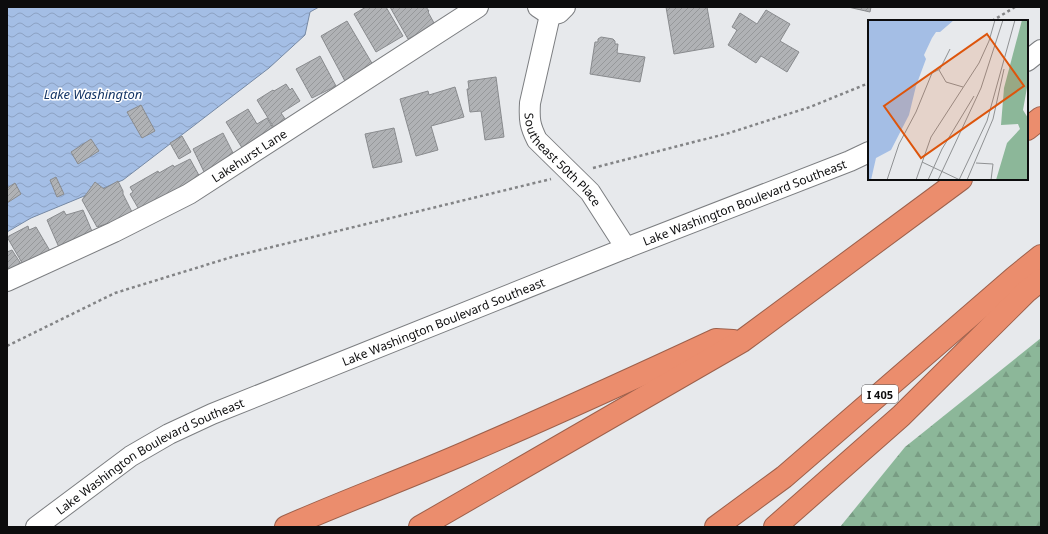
<svg xmlns="http://www.w3.org/2000/svg" width="1048" height="534" viewBox="0 0 1048 534" font-family="'Noto Sans',sans-serif">
<style>
.forest{fill:url(#forest-firs)}
.water{fill:url(#water-waves);stroke:#7689a4}
.building{fill:url(#building-hatch);stroke:#898b8e}
.lines{fill:none;stroke-linecap:round;stroke-linejoin:round}
.minor-casing{stroke:#7c7e81;stroke-width:22}
.highway-casing{stroke:#9d604b;stroke-width:24}
.path{stroke:#838486;stroke-width:2.5;stroke-dasharray:3 3;stroke-linecap:butt}
.minor{stroke:#fff;stroke-width:20}
.highway{stroke:#eb8d6d;stroke-width:22}
.labels{text-anchor:middle;dominant-baseline:central;stroke-width:3;stroke-linejoin:round;paint-order:stroke}
.shield{fill:#fff;stroke:#555556;stroke-width:1}
.shield-label{font-size:11px;font-weight:bold;fill:#0c0c0d}
.street-label{font-size:12px;fill:#0c0c0d;stroke:#fff}
.water-label{font-size:13px;font-style:italic;fill:#153666;stroke:#fff}
.inset-road{fill:none;stroke:#8f9193;stroke-width:1}
.view{fill:#dd550c;fill-opacity:0.15;stroke:#dd550c;stroke-width:2}
.inset-edge{fill:none;stroke:#0c0c0d;stroke-width:2}
</style>
<defs>
<pattern id="forest-firs" width="22" height="20" patternUnits="userSpaceOnUse"><rect width="22" height="20" fill="#8cb799"/><path d="M5 1l3.5 6h-7zM16 11l3.5 6h-7z" fill="#789c83"/></pattern>
<pattern id="water-waves" width="16" height="10" patternUnits="userSpaceOnUse"><rect width="16" height="10" fill="#a4bee5"/><path d="M0 5q4-4 8 0t8 0" fill="none" stroke="#8ca2c3"/></pattern>
<pattern id="building-hatch" width="6" height="6" patternUnits="userSpaceOnUse"><rect width="6" height="6" fill="#b0b2b5"/><path d="M-1 1l2-2M0 6l6-6M5 7l2-2" fill="none" stroke="#96989a"/></pattern>
</defs>
<rect width="100%" height="100%" fill="#e7e9ec"/>
<path class="forest" d="M1041,338V527H840L905,447Z"/>
<path class="water" d="M7,7H319L310,12L305,35L269,68L123,180L31,218L7,232Z"/>
<g class="building">
<path d="M366,7H386L403,36L376,52L354,14Z"/>
<path d="M390,7H426L429,11L428,12L434,23L427,28L428,29L408,39Z"/>
<path d="M666,7H707L714,47L674,54Z"/>
<path d="M848,7H871L870,12Z"/>
<path d="M766,10L790,24L780,41L799,52L787,72L761,56L756,63L728,45L737,30L732,27L740,13L757,24Z"/>
<path d="M347,21L373,65L346,83L321,36Z"/>
<path d="M601,37L613,39L615,41V44H618L617,53L645,57L640,82L590,74L595,42H598V39Z"/>
<path d="M320,56L336,86L312,98L296,69Z"/>
<path d="M496,77L504,137L485,140L481,111L470,112L467,89H469L468,81Z"/>
<path d="M286,84L290,90L292,88L300,101L281,113L288,123L276,131L257,100L273,90L274,91Z"/>
<path d="M455,87L464,117L431,126L438,150L416,156L400,99L428,91L429,95Z"/>
<path d="M141,105L155,131L142,138L127,112Z"/>
<path d="M248,109L257,124L267,118L276,133L244,151L226,122Z"/>
<path d="M394,128L402,162L373,168L365,134Z"/>
<path d="M223,133L235,157L206,176L193,149Z"/>
<path d="M182,136L191,152L179,159L170,143Z"/>
<path d="M91,139L99,151L78,164L71,152Z"/>
<path d="M190,159L201,179L141,213L130,194L133,192L130,187L158,171L159,173L173,165L174,167Z"/>
<path d="M56,177L64,194L57,197L50,180Z"/>
<path d="M118,181L123,191V194L135,218L110,231L106,224L97,227L82,200L95,182L104,189Z"/>
<path d="M15,183L21,194L7,203V188Z"/>
<path d="M83,210L94,236L61,252L47,220L64,211L66,215Z"/>
<path d="M28,226L29,230L36,227L53,256L25,268L7,237Z"/>
<path d="M12,250L23,267L7,278V252Z"/>
</g>
<g class="lines">
<g class="minor-casing">
<g id="minor">
<path d="M538,7L550,15L559,13L565,7"/>
<path id="s1" d="M550,15L530,103C529,120 530,126 537,140L590,192L626,248"/>
<path d="M1027,61L1041,50"/>
<path id="s2" d="M7,281L114,232L189,194L478,7"/>
<path id="s3" d="M36,527L131,456L169,434L212,414L626,248L850,161L869,152"/>
</g>
</g>
<g class="highway-casing">
<g id="highway">
<path d="M1027,129L1041,118"/>
<path d="M286,527C345,501 405,479 465,453C549,417 632,379 716,340L733,341"/>
<path d="M420,527L742,341L961,179"/>
<path d="M716,527L784,477L1015,277L1041,256"/>
<path d="M775,527L901,416L1026,292L1041,280"/>
</g>
</g>
<g class="path">
<path d="M992,21L1015,7"/>
<path d="M593,168L729,133L810,107L869,83"/>
<path d="M7,346L115,293L235,256L551,179"/>
</g>
<use href="#minor" class="minor"/>
<use href="#highway" class="highway"/>
</g>
<g class="labels">
<rect class="shield" x="862" y="385" width="36" height="18" rx="3"/>
<g class="shield-label">
<text x="880" y="394">I 405</text>
</g>
<g class="street-label">
<text stroke="none"><textPath href="#s2" startOffset="273">Lakehurst Lane</textPath></text>
<text stroke="none"><textPath href="#s1" startOffset="159">Southeast 50th Place</textPath></text>
<text stroke="none"><textPath href="#s3" startOffset="783">Lake Washington Boulevard Southeast</textPath></text>
<text stroke="none"><textPath href="#s3" startOffset="459">Lake Washington Boulevard Southeast</textPath></text>
<text stroke="none"><textPath href="#s3" startOffset="135">Lake Washington Boulevard Southeast</textPath></text>
</g>
<g class="water-label">
<text x="93" y="94">Lake Washington</text>
</g>
</g>
<g transform="translate(868 20)">
<rect width="160" height="160" fill="#e7e9ec"/>
<path d="M154,0H160V62L155,90L160,98V160H128L139,123L152,109L150,104L133,105L136,68Z" fill="#8cb799"/>
<path d="M0,0H86L72,12H68L64,18L56,35L58,39L48,66L41,95L23,130L8,138L3,160H0Z" fill="#a4bee5"/>
<path class="inset-road" d="M71,50L78,62L95,67M54,142L92,160M108,143L125,144L123,160M19,160L31,124L48,92L64,53L72,49L82,29M48,160L63,117L111,43L121,21L127,0M60,160L74,129L106,76M70,160L113,68L135,0M91,160L119,101L147,0M99,160L125,99L136,49"/>
<path class="view" d="M119,14L156,66L53,138L16,86Z"/>
<rect width="160" height="160" class="inset-edge"/>
</g>
<rect width="1048" height="534" fill="none" stroke="#0c0c0d" stroke-width="16"/>
</svg>
